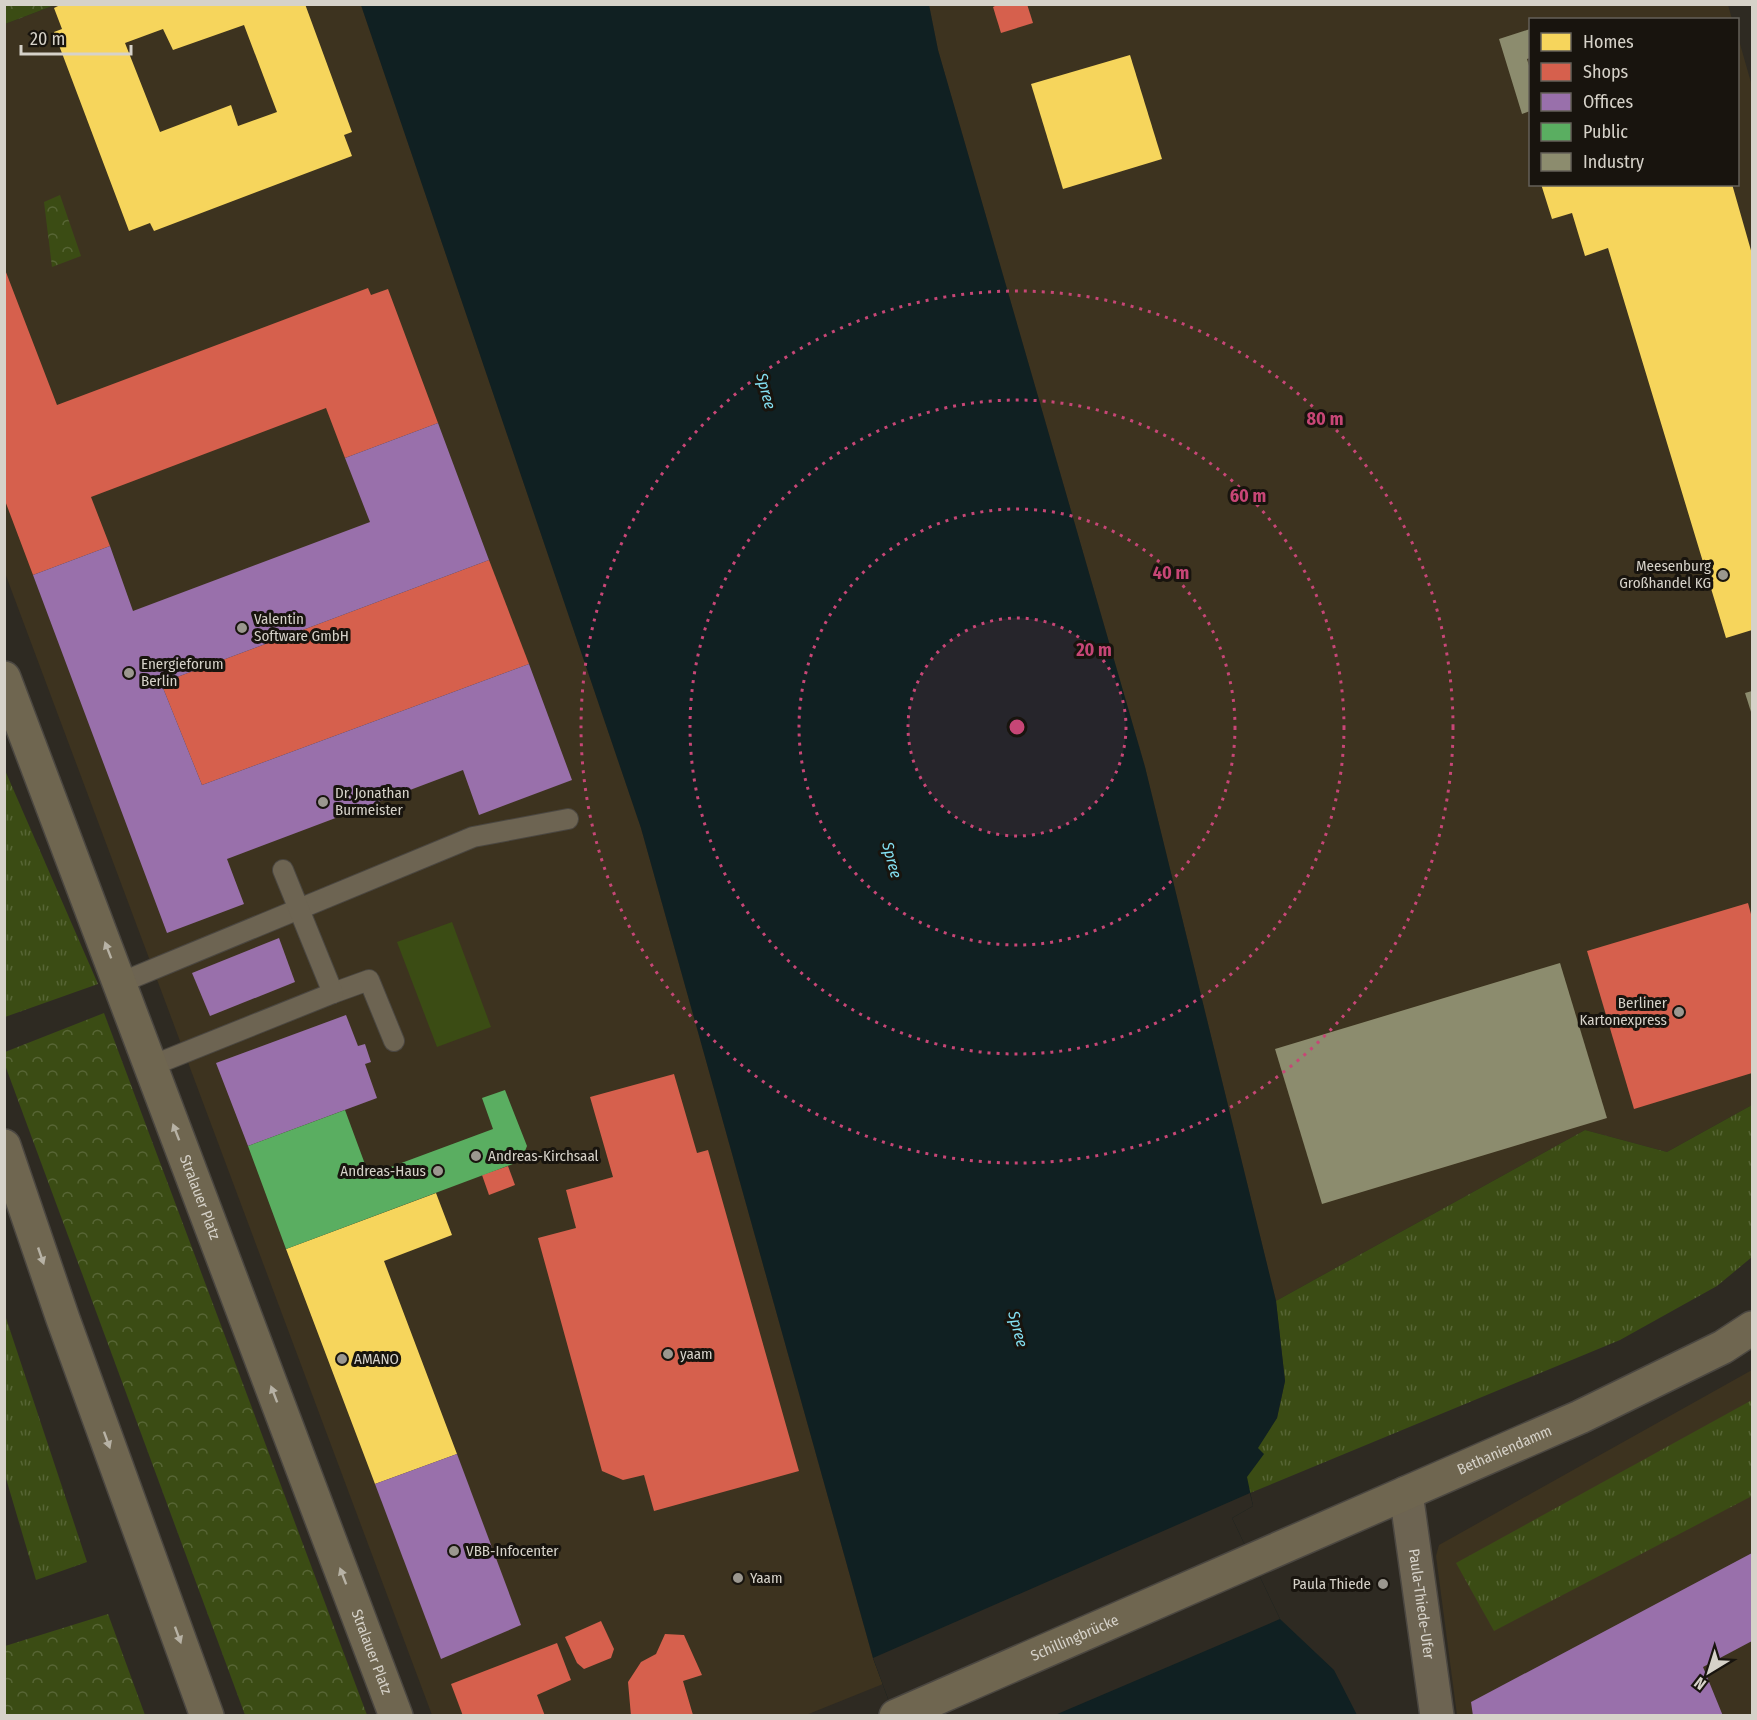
<svg xmlns="http://www.w3.org/2000/svg" width="1757" height="1720" viewBox="0 0 1757 1720" font-family="'Fira Sans Condensed',sans-serif">
<style>
.built{fill:#3d331f}
.grass{fill:url(#grass-tufts)}
.park{fill:url(#park-crowns)}
.pitch{fill:#3b4c14}
.water{fill:#102022}
.pier{fill:#2e2a22}
.homes{fill:#f6d55c;fill-rule:evenodd}
.shops{fill:#d6604d}
.offices{fill:#9970ab}
.public{fill:#5aae61}
.industry{fill:#8c8c6e}
.lines{fill:none;stroke-linecap:round;stroke-linejoin:round}
.lane-casing{stroke:#4b4741;stroke-width:22}
.street-casing{stroke:#4b4741;stroke-width:36}
.secondary-casing{stroke:#4b4741;stroke-width:36}
.lane{stroke:#6d6452;stroke-width:20}
.street{stroke:#6d6452;stroke-width:33}
.secondary{stroke:#6f6650;stroke-width:33}
.oneway{fill:#b7b2a5}
.ring{fill:none;stroke:#c74676;stroke-width:3;stroke-dasharray:3 6}
.poi-dot{fill:#9b978f;stroke:#18140e;stroke-width:2}
.labels{text-anchor:middle;dominant-baseline:central;stroke-width:6;stroke-linejoin:round;paint-order:stroke}
.poi-label{font-size:15px;fill:#d6d2c9;stroke:#18140e;text-anchor:start}
.street-label{font-size:15px;fill:#d6d2c9;stroke:#18140e}
.water-label{font-size:16px;font-style:italic;fill:#85e2f4;stroke:#18140e}
.centre{fill:#c74676;stroke:#18140e;stroke-width:3}
.ring-label{font-size:18px;text-anchor:middle;font-weight:bold;fill:#c74676;stroke:#18140e;stroke-width:6;stroke-linejoin:round;paint-order:stroke}
</style>
<defs>
<pattern id="grass-tufts" width="24" height="20" patternUnits="userSpaceOnUse" patternTransform="scale(1.5)"><rect width="24" height="20" fill="#3b4c14"/><path d="M3 7l-1-3M5 7V3M7 7l1-3M15 17l-1-3M17 17v-4M19 17l1-3" fill="none" stroke="#576535"/></pattern>
<pattern id="park-crowns" width="20" height="18" patternUnits="userSpaceOnUse" patternTransform="scale(1.5)"><rect width="20" height="18" fill="#3b4c14"/><path d="M2 6a3 3 0 1 1 6 0M12 15a3 3 0 1 1 6 0" fill="none" stroke="#576535"/></pattern>
</defs>
<rect width="100%" height="100%" fill="#2e2a22"/>
<g class="built">
<path d="M55,5H361L641,828L873,1658L883,1684L806,1715H432L5,573V24Z"/>
<path d="M929,5H1728L1732,19L1530,20V184H1738V37L1752,86V1105L1667,1152L1585,1130L1276,1301L1145,767L938,50Z"/>
<path d="M1752,1370V1715H1457L1436,1556L1439,1545Z"/>
</g>
<g class="grass">
<path d="M4,768L98,984L5,1017H4Z"/>
<path d="M1752,1105V1257L1717,1286L1620,1340L1250,1493L1246,1477L1263,1454L1257,1448L1277,1418L1285,1381L1276,1301L1585,1130L1667,1152Z"/>
<path d="M5,1315L87,1562L36,1580L5,1475Z"/>
<path d="M1752,1400V1496L1494,1631L1456,1563Z"/>
</g>
<g class="park">
<path d="M5,4H55V5L5,24Z"/>
<path d="M60,195L81,256L52,267L44,202Z"/>
<path d="M104,1013L367,1715H245L5,1065V1052Z"/>
<path d="M108,1614L145,1715H5V1646Z"/>
</g>
<path class="pitch" d="M452,922L491,1027L437,1047L397,942Z"/>
<path class="water" d="M361,5H929L938,50L1145,767L1276,1301L1285,1381L1277,1418L1258,1448L1264,1454L1247,1477L1253,1506L1232,1518L1280,1619L1334,1670L1357,1715H894L873,1658L641,828Z"/>
<path class="pier" d="M1250,1493L1253,1506L1232,1518L1280,1619L1055,1715H894L873,1658Z"/>
<g class="homes">
<path d="M62,4H305L352,132L344,135L352,156L154,231L150,223L129,231L54,32L62,29L54,8ZM244,25L277,112L238,126L231,105L160,132L125,43L163,29L173,50Z"/>
<path d="M1130,55L1162,159L1063,189L1031,84Z"/>
<path d="M1541,184H1732L1752,254V630L1726,638L1608,248L1585,256L1572,213L1552,219Z"/>
<path d="M436,1193L452,1235L384,1261L457,1454L375,1484L286,1249Z"/>
</g>
<g class="shops">
<path d="M999,4H1027L1033,23L1001,33L993,7Z"/>
<path d="M4,267L57,405L368,288L371,295L388,289L438,423L345,458L326,408L91,497L110,546L33,575L4,498Z"/>
<path d="M489,560L529,664L202,785L161,683Z"/>
<path d="M1748,903L1752,918V1073L1634,1109L1587,951Z"/>
<path d="M674,1074L697,1153L708,1150L799,1471L654,1511L644,1475L623,1480L602,1471L538,1238L576,1228L566,1190L613,1177L590,1097Z"/>
<path d="M508,1166L515,1185L489,1195L482,1175Z"/>
<path d="M601,1621L614,1649L611,1658L584,1669L577,1663L565,1637Z"/>
<path d="M665,1634L684,1635L702,1675L683,1681L693,1715L631,1716L628,1682L641,1662L656,1654Z"/>
<path d="M557,1643L571,1680L537,1695L545,1716H463L451,1684Z"/>
</g>
<g class="offices">
<path d="M438,423L489,560L161,683L202,785L529,664L572,780L479,815L463,770L227,859L244,904L167,933L33,575L110,546L133,611L370,522L345,458Z"/>
<path d="M279,938L295,982L210,1016L192,973Z"/>
<path d="M346,1015L358,1046L365,1044L371,1062L365,1064L377,1098L248,1146L216,1063Z"/>
<path d="M457,1454L521,1625L441,1659L375,1484Z"/>
<path d="M1752,1553V1641L1703,1667L1723,1716H1473L1471,1702Z"/>
</g>
<path class="public" d="M505,1090L527,1146L521,1161L286,1249L248,1146L345,1110L369,1175L493,1129L482,1098Z"/>
<g class="industry">
<path d="M1530,29V58L1527,59L1530,69V111L1522,114L1499,39Z"/>
<path d="M1752,691V715L1745,693Z"/>
<path d="M1560,963L1607,1118L1322,1204L1275,1049Z"/>
</g>
<g class="lines">
<g class="lane-casing">
<g id="lane">
<path d="M120,983L473,837L568,819"/>
<path d="M333,993L369,980L394,1041"/>
<path d="M151,1066L333,993L283,870"/>
</g>
</g>
<g class="street-casing">
<g id="street">
<path id="s1" d="M1406,1493L1437,1716"/>
</g>
</g>
<g class="secondary-casing">
<g id="secondary">
<path id="s2" d="M4,678L396,1716"/>
<path d="M4,1146L63,1319L207,1716"/>
<path id="s3" d="M896,1716L1580,1417L1723,1347L1752,1328"/>
</g>
</g>
<use href="#lane" class="lane"/>
<use href="#street" class="street"/>
<use href="#secondary" class="secondary"/>
</g>
<defs><path id="oneway-solid" d="M-6-.8H1V-3.2L6.5 0L1 3.2V.8H-6Z" transform="scale(1.5)"/></defs>
<g class="oneway">
<use href="#oneway-solid" transform="translate(108 950) rotate(-111)"/>
<use href="#oneway-solid" transform="translate(176 1132) rotate(-111)"/>
<use href="#oneway-solid" transform="translate(41 1256) rotate(71)"/>
<use href="#oneway-solid" transform="translate(274 1394) rotate(-111)"/>
<use href="#oneway-solid" transform="translate(107 1440) rotate(70)"/>
<use href="#oneway-solid" transform="translate(343 1576) rotate(-111)"/>
<use href="#oneway-solid" transform="translate(178 1635) rotate(70)"/>
</g>
<circle cx="1017" cy="727" r="109" fill="#c74676" fill-opacity=".12"/>
<g class="ring">
<circle cx="1017" cy="727" r="109"/>
<circle cx="1017" cy="727" r="218"/>
<circle cx="1017" cy="727" r="327"/>
<circle cx="1017" cy="727" r="436"/>
</g>
<g class="poi-dot">
<circle cx="1723" cy="575" r="6"/>
<circle cx="242" cy="628" r="6"/>
<circle cx="129" cy="673" r="6"/>
<circle cx="323" cy="802" r="6"/>
<circle cx="1679" cy="1012" r="6"/>
<circle cx="476" cy="1156" r="6"/>
<circle cx="438" cy="1171" r="6"/>
<circle cx="668" cy="1354" r="6"/>
<circle cx="342" cy="1359" r="6"/>
<circle cx="454" cy="1551" r="6"/>
<circle cx="738" cy="1578" r="6"/>
<circle cx="1383" cy="1584" r="6"/>
</g>
<g class="labels">
<g class="poi-label">
<text x="1711" y="566" text-anchor="end">Meesenburg<tspan x="1711" dy="17">Großhandel KG</tspan></text>
<text x="254" y="619">Valentin<tspan x="254" dy="17">Software GmbH</tspan></text>
<text x="141" y="664">Energieforum<tspan x="141" dy="17">Berlin</tspan></text>
<text x="335" y="793">Dr. Jonathan<tspan x="335" dy="17">Burmeister</tspan></text>
<text x="1667" y="1003" text-anchor="end">Berliner<tspan x="1667" dy="17">Kartonexpress</tspan></text>
<text x="488" y="1156">Andreas-Kirchsaal</text>
<text x="426" y="1171" text-anchor="end">Andreas-Haus</text>
<text x="680" y="1354">yaam</text>
<text x="354" y="1359">AMANO</text>
<text x="466" y="1551">VBB-Infocenter</text>
<text x="750" y="1578">Yaam</text>
<text x="1371" y="1584" text-anchor="end">Paula Thiede</text>
</g>
<g class="street-label">
<text stroke="none"><textPath href="#s2" startOffset="555">Stralauer Platz</textPath></text>
<text stroke="none"><textPath href="#s3" startOffset="664">Bethaniendamm</textPath></text>
<text stroke="none"><textPath href="#s1" startOffset="112">Paula-Thiede-Ufer</textPath></text>
<text stroke="none"><textPath href="#s3" startOffset="195">Schillingbrücke</textPath></text>
<text stroke="none"><textPath href="#s2" startOffset="1041">Stralauer Platz</textPath></text>
</g>
<g class="water-label">
<text transform="translate(766 391) rotate(75)">Spree</text>
<text transform="translate(892 860) rotate(75)">Spree</text>
<text transform="translate(1018 1329) rotate(75)">Spree</text>
</g>
</g>
<circle cx="1017" cy="727" r="9" class="centre"/>
<g class="ring-label">
<text x="1325" y="425">80 m</text>
<text x="1248" y="502">60 m</text>
<text x="1171" y="579">40 m</text>
<text x="1094" y="656">20 m</text>
</g>
<rect width="1757" height="1720" fill="none" stroke="#d6d2c9" stroke-width="12"/>
<rect x="1529" y="18" width="210" height="168" fill="#18140e" stroke="#646059" stroke-width="1.5"/>
<rect x="1541" y="33" width="30" height="18" fill="#f6d55c" stroke="#646059" stroke-width="1.5"/>
<text x="1583" y="48" font-size="18" fill="#d6d2c9">Homes</text>
<rect x="1541" y="63" width="30" height="18" fill="#d6604d" stroke="#646059" stroke-width="1.5"/>
<text x="1583" y="78" font-size="18" fill="#d6d2c9">Shops</text>
<rect x="1541" y="93" width="30" height="18" fill="#9970ab" stroke="#646059" stroke-width="1.5"/>
<text x="1583" y="108" font-size="18" fill="#d6d2c9">Offices</text>
<rect x="1541" y="123" width="30" height="18" fill="#5aae61" stroke="#646059" stroke-width="1.5"/>
<text x="1583" y="138" font-size="18" fill="#d6d2c9">Public</text>
<rect x="1541" y="153" width="30" height="18" fill="#8c8c6e" stroke="#646059" stroke-width="1.5"/>
<text x="1583" y="168" font-size="18" fill="#d6d2c9">Industry</text>
<g transform="translate(1709 1672) rotate(218)" stroke="#18140e" stroke-width="4.5" paint-order="stroke">
<path d="M0-4.5L10 22L0 15L-10 22Z" fill="#d6d2c9"/>
<text y="-9" font-size="16" font-weight="bold" text-anchor="middle" fill="#d6d2c9">N</text>
</g>
<path d="M21 45v9h110v-9" fill="none" stroke="#d6d2c9" stroke-width="3"/>
<text x="30" y="45" font-size="18" fill="#d6d2c9" stroke="#18140e" stroke-width="4.5" paint-order="stroke">20 m</text>
</svg>
